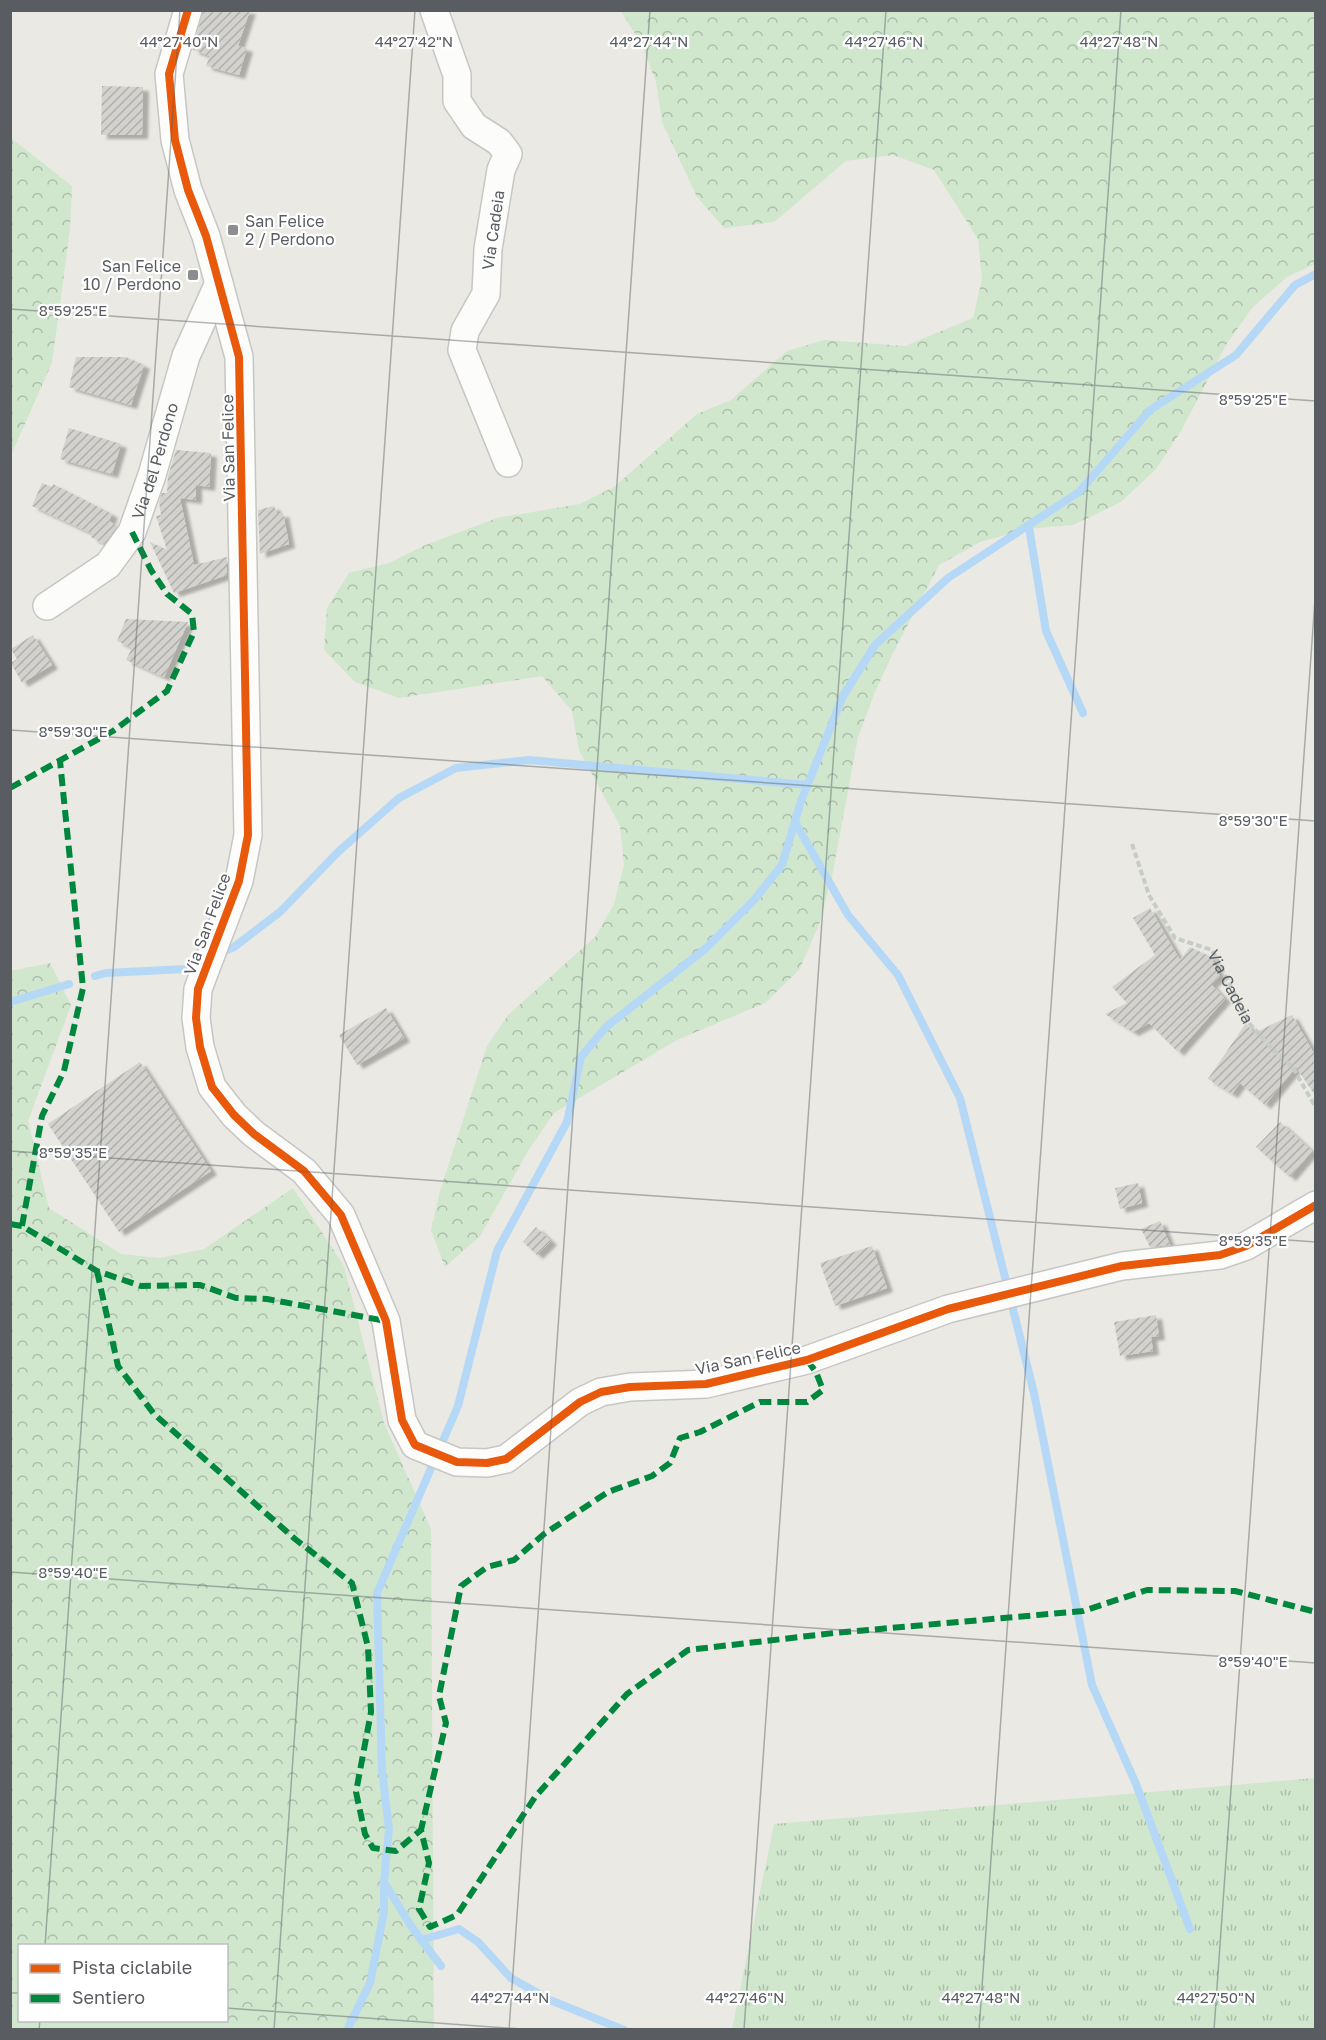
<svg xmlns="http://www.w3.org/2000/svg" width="1326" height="2040" viewBox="0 0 1326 2040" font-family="'Golos Text',sans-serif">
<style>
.grass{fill:url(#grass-tufts)}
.forest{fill:url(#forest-crowns);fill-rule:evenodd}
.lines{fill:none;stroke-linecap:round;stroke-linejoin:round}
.stream{stroke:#b5d8f7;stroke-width:8}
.building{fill:url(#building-hatch);filter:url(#shadow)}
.minor-casing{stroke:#c6c7c5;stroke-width:30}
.path{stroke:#c6ccc9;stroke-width:4;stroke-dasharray:6 3;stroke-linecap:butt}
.minor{stroke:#fcfcfb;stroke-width:27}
.quiet{stroke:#00873e;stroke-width:6;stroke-dasharray:12 6;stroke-linecap:butt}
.cycleway-casing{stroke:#fff;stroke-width:11}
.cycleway{stroke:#e8590c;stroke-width:8}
.ticks{fill:none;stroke:#595d62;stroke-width:1.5;stroke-opacity:0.45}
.poi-dot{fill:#8c8e8f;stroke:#fff;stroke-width:2}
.labels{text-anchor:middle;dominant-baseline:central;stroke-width:4.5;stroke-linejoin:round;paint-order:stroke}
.poi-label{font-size:16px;fill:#595d62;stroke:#fff;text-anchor:start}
.street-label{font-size:16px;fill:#595d62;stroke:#fff}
.ticks-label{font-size:15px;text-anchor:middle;fill:#595d62;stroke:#fff;stroke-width:4.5;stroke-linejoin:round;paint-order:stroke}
</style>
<defs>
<pattern id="grass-tufts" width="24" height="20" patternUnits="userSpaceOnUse" patternTransform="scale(1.5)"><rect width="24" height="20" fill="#d0e7ce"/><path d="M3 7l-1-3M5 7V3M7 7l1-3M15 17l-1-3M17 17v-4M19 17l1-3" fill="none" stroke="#acbeab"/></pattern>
<pattern id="forest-crowns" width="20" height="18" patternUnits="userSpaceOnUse" patternTransform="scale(1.5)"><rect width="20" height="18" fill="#d0e7ce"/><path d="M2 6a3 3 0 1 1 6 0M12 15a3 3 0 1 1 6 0" fill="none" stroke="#acbeab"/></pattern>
<pattern id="building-hatch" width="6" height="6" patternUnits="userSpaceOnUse" patternTransform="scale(1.5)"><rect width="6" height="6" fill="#d3d2ce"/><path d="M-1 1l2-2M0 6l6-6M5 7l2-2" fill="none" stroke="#aeaeab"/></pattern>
<filter id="shadow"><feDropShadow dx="6" dy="4" stdDeviation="1.5" flood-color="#0004"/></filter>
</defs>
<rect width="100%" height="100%" fill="#eae9e3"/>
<path class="grass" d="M1315,1778V2029H732L774,1824Z"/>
<g class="forest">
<path d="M621,11H1315V264L1287,277L1252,308L1226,345L1181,431L1156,469L1121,502L1073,525L1027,529L980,542L939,565L894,651L875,692L858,737L832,877L819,925L799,970L765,1003L677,1040L554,1113L528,1151L480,1236L445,1267L431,1230L440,1191L487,1046L508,1015L596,936L614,904L624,865L620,826L579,750L572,711L542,676L399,698L355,682L324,650L327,608L349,573L389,563L423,546L497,518L580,504L614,487L697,414L731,400L787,351L824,340L905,346L973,318L982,279L978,239L934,170L893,155L846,161L774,222L724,228L697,197L662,122L656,82L642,45Z"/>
<path d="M11,138L72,186L70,229L52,363L11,455Z"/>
<path d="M50,963L71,1005L28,1121L49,1208L121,1254L160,1258L204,1249L293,1188L344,1266L384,1423L431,1529L434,2029H11L10,971ZM20,1946H226V2020H20Z"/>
</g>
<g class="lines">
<g class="stream">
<path d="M1029,527L1046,631L1083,713"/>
<path d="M795,822L848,915L898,975L960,1098L1034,1393L1092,1685L1136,1784L1190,1929"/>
<path d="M220,953L234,947L280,912L338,852L399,798L456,768L529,760L807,785"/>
<path d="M95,976L106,973L186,969L201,962"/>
<path d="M10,1002L69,984"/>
<path d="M421,1940L459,1929L478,1942L511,1978L550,2000L624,2030"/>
<path d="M441,1966L411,1926L384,1882L389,1829L382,1770L377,1593L458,1406L497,1251L567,1122L581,1057L606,1027L705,949L754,900L782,865L801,801L843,696L875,645L948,578L1079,492L1150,410L1236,355L1295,285L1316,274"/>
<path d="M347,2030L370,1983L384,1912V1882"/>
</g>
</g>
<g class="building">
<path d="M203,10H250L238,46L247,48L239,75L206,66L210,56L193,50Z"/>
<path d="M102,86L143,87L142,135H101Z"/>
<path d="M76,357H126L144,365L131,405L69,387Z"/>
<path d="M69,428L121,444L112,474L60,459Z"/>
<path d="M176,450L211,453L209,487L196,485V500L180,498L194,565L227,557V575L174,593L150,542L167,550L156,516L161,515L159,502L162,493H167L168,476Z"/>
<path d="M42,483L52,487L53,484L112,514L109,521L117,526L104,544L91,537L93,534L32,506Z"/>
<path d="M274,506L277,514L283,513L289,544L260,554L258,510Z"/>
<path d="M126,619L188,622L164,677L126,660L132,648L117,641Z"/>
<path d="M33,635L52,665L22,683L11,663L17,659L11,649Z"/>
<path d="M1150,908L1180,960L1190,947L1211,957L1220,976L1211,984L1225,999L1178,1052L1149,1023L1133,1032L1105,1014L1127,1003L1112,987L1155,955L1133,918Z"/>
<path d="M386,1008L404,1038L357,1065L339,1035Z"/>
<path d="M1292,1015L1316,1057V1097L1296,1067L1265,1105L1240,1083L1232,1094L1208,1079L1246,1023L1254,1033Z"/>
<path d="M140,1062L211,1171L119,1232L48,1124Z"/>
<path d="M1280,1122L1312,1151L1290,1177L1256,1147Z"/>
<path d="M1138,1183L1142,1203L1120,1209L1115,1188Z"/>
<path d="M1160,1221L1170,1245L1150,1247L1141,1229Z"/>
<path d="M536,1227L551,1241L537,1255L523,1242Z"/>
<path d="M872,1246L887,1288L835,1306L820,1263Z"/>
<path d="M1156,1315L1159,1336L1151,1337L1153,1351L1120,1356L1114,1322Z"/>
</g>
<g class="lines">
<g class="minor-casing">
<g id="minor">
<path d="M188,10L169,74L175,140L188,190L206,236L239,357L248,835L239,881L198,989L196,1018L200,1047L212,1087L234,1115L254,1134L304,1171L341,1215L386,1321L402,1420L415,1445L457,1462L487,1463L506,1459L580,1402L601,1392L630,1387L706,1384L807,1360L948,1309L1122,1266L1220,1255L1246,1246L1316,1205"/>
<path d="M434,10L457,75V101L474,126L499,142L508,154L501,170L488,249L486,294L465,331L462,350L508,463"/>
<path id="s2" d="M47,606L108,565L132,532L152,475L186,356L219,283"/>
</g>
</g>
<path class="path" id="s1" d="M1132,844L1149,895L1175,938L1212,950L1250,1024L1279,1056L1292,1066L1316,1108"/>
<use href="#minor" class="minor"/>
<g class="quiet">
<path d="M10,788L113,731L167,691L194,632L192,614L167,594L151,570L132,532"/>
<path d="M10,1224L22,1226L97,1271L141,1286L200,1285L236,1298L267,1299L386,1321"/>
<path d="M22,1226L42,1116L64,1071L83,988L60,761"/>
<path d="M97,1271L118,1366L154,1414L295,1539L352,1583L368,1647L371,1712L356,1792L365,1834L373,1848L396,1851L421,1830"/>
<path d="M807,1360L816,1372L823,1390L807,1402H760L700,1432L680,1438L670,1463L652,1476L608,1492L544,1534L514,1560L487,1567L461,1586L439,1696L446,1723L421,1830L429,1863L419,1909L430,1927L457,1915L535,1797L627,1694L688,1650L834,1633L1083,1611L1147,1590L1235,1591L1316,1612"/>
</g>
<g class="cycleway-casing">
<path id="cycleway" d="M188,10L169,74L175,140L188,190L206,236L239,357L248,835L239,881L198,989L196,1018L200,1047L212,1087L234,1115L254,1134L304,1171L341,1215L386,1321L402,1420L415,1445L457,1462L487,1463L506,1459L580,1402L601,1392L630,1387L706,1384L807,1360L948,1309L1122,1266L1220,1255L1246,1246L1316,1205"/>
</g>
<use href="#cycleway" class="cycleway"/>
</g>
<path class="ticks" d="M10,309L1316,401M10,730L1316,821M10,1151L1316,1242M10,1572L1316,1663M45,1946L180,10M10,1993H20M226,2008L535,2030M39,2030L40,2020M274,2030L415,10M509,2030L650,10M744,2030L886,10M979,2030L1121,10M1214,2030L1316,585"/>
<g class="poi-dot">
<rect x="227" y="224" width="12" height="12" rx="3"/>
<rect x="187" y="269" width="12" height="12" rx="3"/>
</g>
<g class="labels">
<g class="poi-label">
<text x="245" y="221">San Felice<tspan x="245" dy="18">2 / Perdono</tspan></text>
<text x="181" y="266" text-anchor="end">San Felice<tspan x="181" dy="18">10 / Perdono</tspan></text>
</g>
<g class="street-label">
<text transform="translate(493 230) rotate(-82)">Via Cadeia</text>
<text transform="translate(228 448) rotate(-91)">Via San Felice</text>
<text stroke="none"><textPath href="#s2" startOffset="189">Via del Perdono</textPath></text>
<text transform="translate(207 924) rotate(-70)">Via San Felice</text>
<text stroke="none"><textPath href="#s1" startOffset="184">Via Cadeia</textPath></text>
<text transform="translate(748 1358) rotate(-12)">Via San Felice</text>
</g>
</g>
<g class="ticks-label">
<text x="179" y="47">44°27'40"N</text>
<text x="414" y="47">44°27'42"N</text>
<text x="649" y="47">44°27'44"N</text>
<text x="884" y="47">44°27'46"N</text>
<text x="1119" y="47">44°27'48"N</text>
<text x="73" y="316">8°59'25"E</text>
<text x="1253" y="405">8°59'25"E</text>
<text x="73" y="737">8°59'30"E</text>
<text x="1253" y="826">8°59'30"E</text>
<text x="73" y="1158">8°59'35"E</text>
<text x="1253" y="1246">8°59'35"E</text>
<text x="73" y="1578">8°59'40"E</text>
<text x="1253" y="1667">8°59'40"E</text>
<text x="510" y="2003">44°27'44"N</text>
<text x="745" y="2003">44°27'46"N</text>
<text x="981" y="2003">44°27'48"N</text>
<text x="1216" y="2003">44°27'50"N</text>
</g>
<rect width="1326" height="2040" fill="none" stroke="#595d62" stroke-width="24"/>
<rect x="18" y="1944" width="210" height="78" fill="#ffffff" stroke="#bdbec0" stroke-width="1.5"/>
<rect x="30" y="1964" width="30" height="9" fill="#e8590c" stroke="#bdbec0" stroke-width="1.5"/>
<text x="72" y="1974" font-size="18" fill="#595d62">Pista ciclabile</text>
<rect x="30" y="1994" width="30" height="9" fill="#00873e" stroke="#bdbec0" stroke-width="1.5"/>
<text x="72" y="2004" font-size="18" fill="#595d62">Sentiero</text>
</svg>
